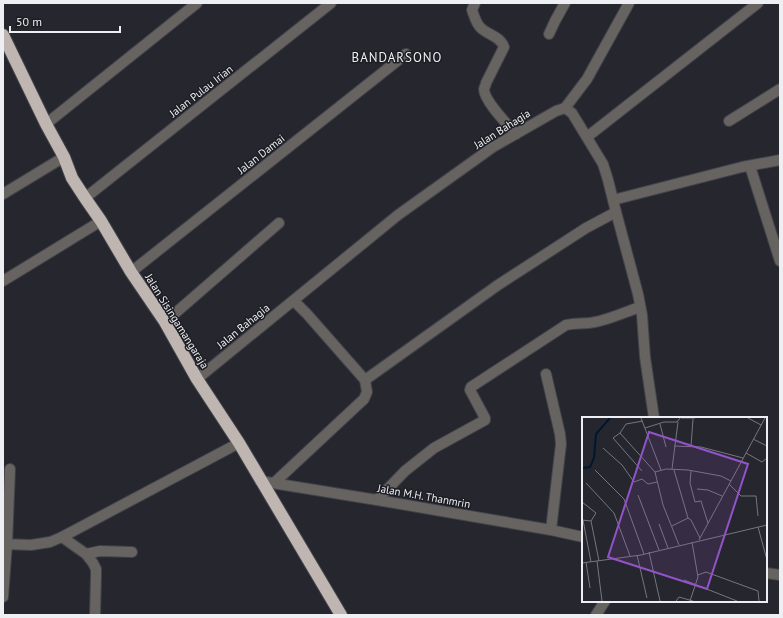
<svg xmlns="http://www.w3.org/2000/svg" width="783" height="618" viewBox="0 0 783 618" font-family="'PT Sans',sans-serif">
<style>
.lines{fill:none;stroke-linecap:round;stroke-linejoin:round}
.minor-casing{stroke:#42434a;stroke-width:12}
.highway-casing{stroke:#42434a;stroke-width:14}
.minor{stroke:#676361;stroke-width:10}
.highway{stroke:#bfb5b1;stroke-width:12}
.labels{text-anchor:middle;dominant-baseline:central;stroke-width:3;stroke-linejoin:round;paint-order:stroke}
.street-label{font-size:11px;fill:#eeeff3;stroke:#1d1e24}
.quarter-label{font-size:13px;letter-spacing:1px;fill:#eeeff3;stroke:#1d1e24}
.inset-river{fill:none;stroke:#001730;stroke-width:2}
.inset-road{fill:none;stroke:#76777d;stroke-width:1}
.view{fill:#9253c9;fill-opacity:0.15;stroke:#9253c9;stroke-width:2}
.inset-edge{fill:none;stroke:#eeeff3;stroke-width:2}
</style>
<rect width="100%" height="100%" fill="#26272e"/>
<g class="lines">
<g class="minor-casing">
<g id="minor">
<path d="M475,3L472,10C474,15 476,24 481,28C488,35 500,36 504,47L486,83C486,85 484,88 484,89C484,101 508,125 516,134"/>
<path d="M549,34L555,21L565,3"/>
<path d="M565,108L587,79L629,3"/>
<path d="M729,121L780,89"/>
<path d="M46,124L197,3"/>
<path d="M587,137L758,3"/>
<path d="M750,166L780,261"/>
<path d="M3,194L64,157"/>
<path d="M85,198L331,3"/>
<path d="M613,200L742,167L780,160"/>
<path d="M131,272L406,54"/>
<path d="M3,281L101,221"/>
<path d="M294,301L307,314L365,380L498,285L586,228L616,212"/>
<path d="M165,322L279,223"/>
<path d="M546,374L560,434L561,444L551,530"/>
<path d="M197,379L398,215L493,147L556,111L565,108L572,113L603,164L608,180L616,212L638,294L642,315L645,357L654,418"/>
<path d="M260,481L377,500L551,530L583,537"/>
<path d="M274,483L364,399L367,392L365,380"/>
<path d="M377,500L405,471L434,448L485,420V418L470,390L471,387L566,325C575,323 580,324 589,323C604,322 625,312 640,307"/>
<path d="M62,537L86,554L93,563L96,569V576L95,615"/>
<path d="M3,544L31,545L50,542L62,537L239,443"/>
<path d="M86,554L100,551L132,552"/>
<path d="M766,573L780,575"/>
<path d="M3,597L7,544L10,469"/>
<path d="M596,615L605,601"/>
</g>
</g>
<g class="highway-casing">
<path id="highway" d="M3,35L46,124L64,157L72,178L85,198L101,221L131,272L165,322L197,379L239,443L341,615"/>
</g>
<use href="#minor" class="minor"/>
<use href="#highway" class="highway"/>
</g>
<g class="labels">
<g class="street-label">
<text transform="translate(201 91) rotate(-38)">Jalan Pulau Irian</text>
<text transform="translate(502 129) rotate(-32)">Jalan Bahagia</text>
<text transform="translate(261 154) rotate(-38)">Jalan Damai</text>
<text transform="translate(177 321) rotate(58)">Jalan Sisingamangaraja</text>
<text transform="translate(243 326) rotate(-39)">Jalan Bahagia</text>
<text transform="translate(424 496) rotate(10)">Jalan M.H. Thanmrin</text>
</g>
<g class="quarter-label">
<text x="397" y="57">BANDARSONO</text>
</g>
</g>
<g transform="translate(582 417)">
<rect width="185" height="185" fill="#26272e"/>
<path class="inset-river" d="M0,51L8,50L12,41L14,17L28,1"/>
<path class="inset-road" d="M59,1L79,53M99,1H113M166,1L179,8M61,4L44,7L38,16L73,55M78,7L84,30M63,11L82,5H95L98,1M38,16L31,21L60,54M171,22L185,29M92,29L119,30L161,41M109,29L111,2M21,31L40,48L52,65L60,62L66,67L75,65M164,36L180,45L185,41M90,52L96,5M13,53L42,82L62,137M109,54L108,66L113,85L119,84L126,106M4,66L32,96L48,139M147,67L159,79H174L176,99M115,72L126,73L140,79M56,78L77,133M0,85L14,96L9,104M106,101L109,103L118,121M0,103L9,104L17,144M1,103L9,145M77,107L86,131M90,109L106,101L92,53M176,110L185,143M117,123L183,1M97,128L81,88L73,55L84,52L106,53L139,59L149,64M67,135L78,184M55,138L65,181M15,144L20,184M4,145L8,171M0,146L59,138L185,108M116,158L124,155L176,174L177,184M102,163L155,184M94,184L97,180L111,184M108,184L116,160L110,125"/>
<path class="view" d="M67,15L166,47L125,172L26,140Z"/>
<rect width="185" height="185" class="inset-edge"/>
</g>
<rect width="783" height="618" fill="none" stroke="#eeeff3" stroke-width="8"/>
<path d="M10 26v6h110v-6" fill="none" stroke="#eeeff3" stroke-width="2"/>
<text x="16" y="26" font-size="12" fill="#eeeff3" stroke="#1d1e24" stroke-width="3" paint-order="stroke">50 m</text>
</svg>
